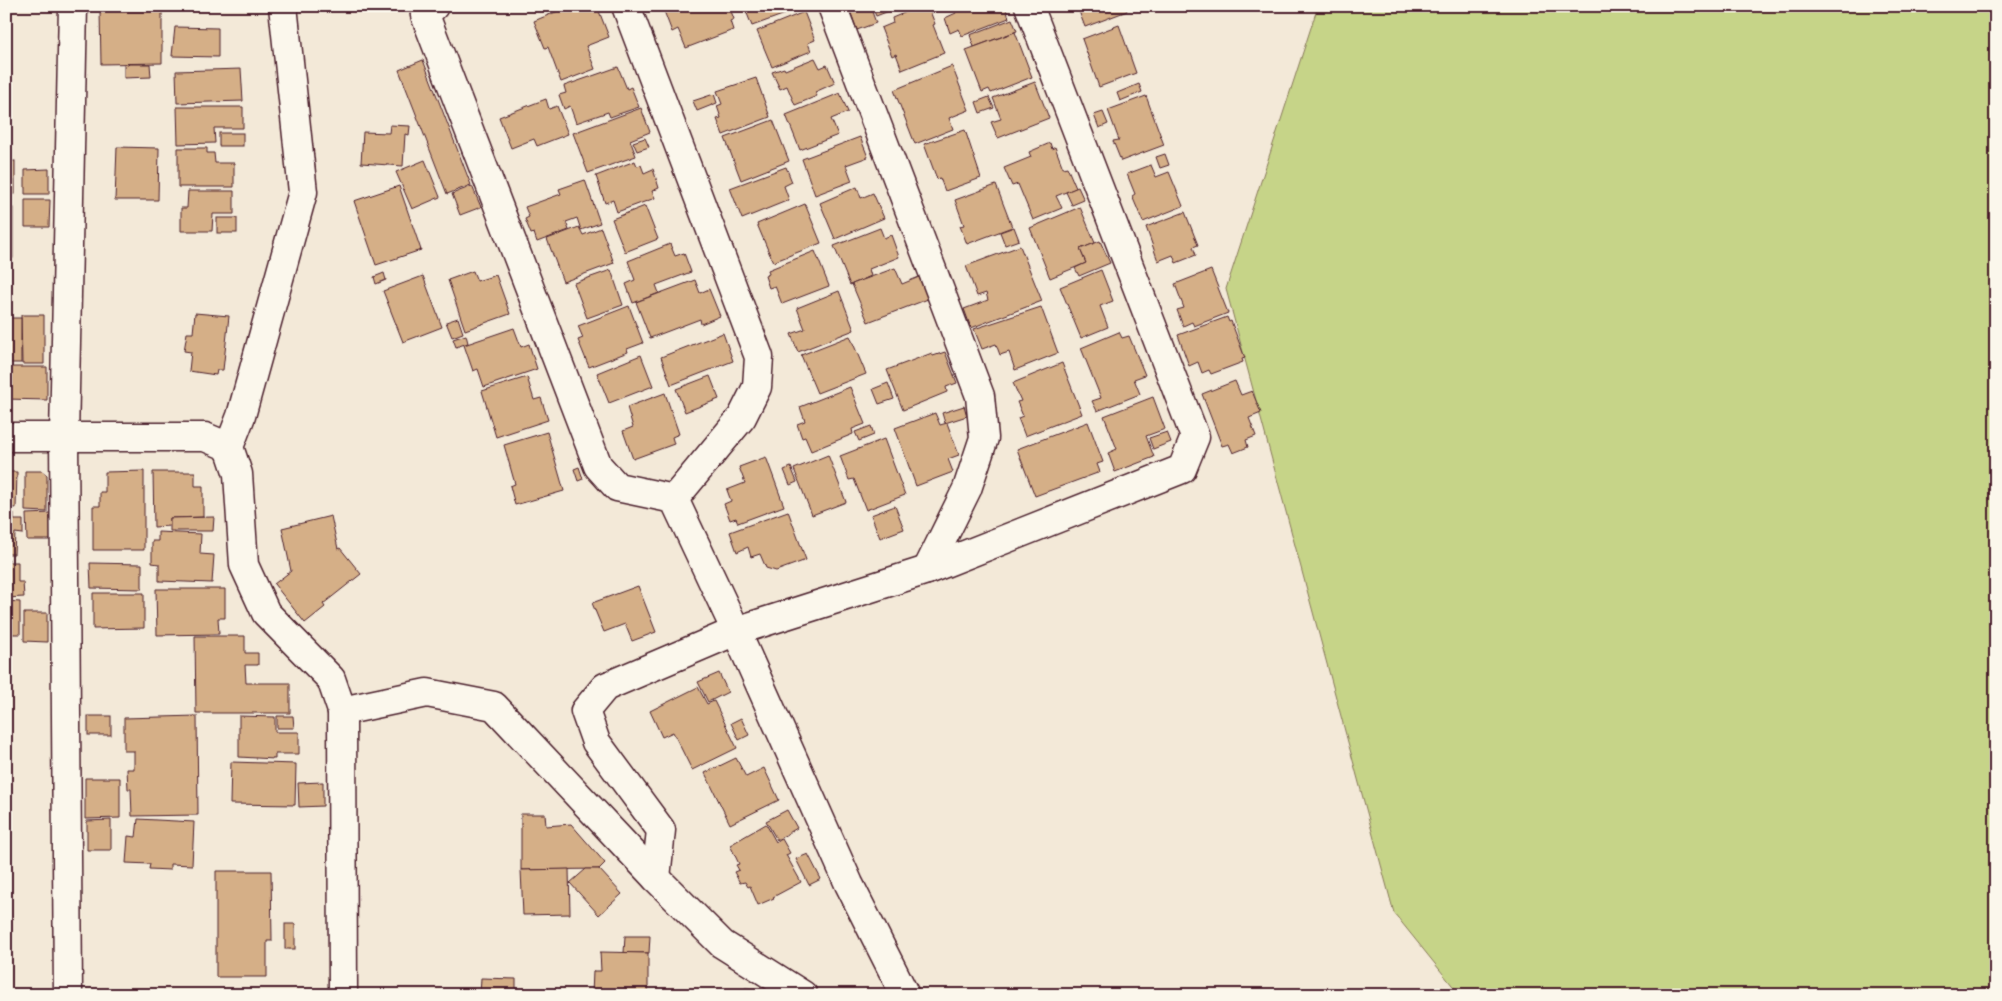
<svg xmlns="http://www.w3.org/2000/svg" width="2002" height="1001" viewBox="0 0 2002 1001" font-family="'Gochi Hand',sans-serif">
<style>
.green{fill:#c6d488;stroke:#887a5a}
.building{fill:#d5af87;stroke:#4a1f2b}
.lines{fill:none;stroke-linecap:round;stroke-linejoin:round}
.minor-casing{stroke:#4a1f2b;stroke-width:31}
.tertiary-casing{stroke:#4a1f2b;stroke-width:31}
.minor{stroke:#fbf7ec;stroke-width:28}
.tertiary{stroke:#fbf7ec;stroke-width:28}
</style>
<rect width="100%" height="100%" fill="#f3e9d8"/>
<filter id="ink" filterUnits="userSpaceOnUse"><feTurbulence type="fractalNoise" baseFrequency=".02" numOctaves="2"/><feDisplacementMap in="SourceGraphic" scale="10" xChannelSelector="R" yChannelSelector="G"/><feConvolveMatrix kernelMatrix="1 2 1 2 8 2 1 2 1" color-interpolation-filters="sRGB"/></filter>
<g filter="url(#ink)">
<path class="green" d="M1318,6H1996V995H1460L1394,913L1226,289Z"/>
<g class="building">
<path d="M104,6H162V63L101,64L100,11L104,12Z"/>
<path d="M570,6H597L609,37L586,46L595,69L561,82L548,47L545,48L534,21Z"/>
<path d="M676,6H729L734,19L730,21L733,30L686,48L678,29L672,32L664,11Z"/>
<path d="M744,6H785L788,13L752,26Z"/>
<path d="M861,6H870L876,23L857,30L850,11Z"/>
<path d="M872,6H902L876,16Z"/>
<path d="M921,6H928L935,24L933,25L944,53L902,70L896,54L892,56L881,28L893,23L892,18Z"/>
<path d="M953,6H1005L1009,18L962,36L959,29L950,33L945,18L956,13Z"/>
<path d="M1077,6H1125L1127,11L1085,27Z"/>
<path d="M804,12L815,40L808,43L811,51L772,67L757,31Z"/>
<path d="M1012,19L1017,31L974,47L970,35Z"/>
<path d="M1119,25L1136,73L1099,87L1082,39Z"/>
<path d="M175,27L218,28V57L172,56Z"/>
<path d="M1015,32L1032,77L991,93L989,89L982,92L966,50Z"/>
<path d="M815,58L820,68L827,65L835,83L815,92L817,96L795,105L787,86L780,89L772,72L784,68L785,70Z"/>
<path d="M423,60L471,185L447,194L399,70Z"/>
<path d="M124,64H150L151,77L124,78Z"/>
<path d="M952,66L969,110L949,118L953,129L915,144L894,90Z"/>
<path d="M618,67L627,89L631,87L639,107L610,117L608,112L576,123L570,106L564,109L559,95L566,93L564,86Z"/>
<path d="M241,69L243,101L177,103L176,71Z"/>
<path d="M756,78L770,117L723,135L717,119L721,118L717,106L722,104L717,91Z"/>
<path d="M1035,82L1049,118L998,138L991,122L1001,119L993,98Z"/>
<path d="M1139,84L1142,92L1120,101L1117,93Z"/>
<path d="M840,93L848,112L831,119L838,135L800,150L786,115Z"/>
<path d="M714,94L717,103L697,111L693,101Z"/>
<path d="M1146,96L1164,145L1121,161L1113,141L1119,140L1108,110Z"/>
<path d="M989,97L994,108L980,113L976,102Z"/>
<path d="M546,99L549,109L557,106L568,134L537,146L534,139L511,148L499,117Z"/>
<path d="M177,107H243V128H214L215,143L178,144Z"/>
<path d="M641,108L650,132L630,140L636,156L588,173L573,133Z"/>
<path d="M1103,112L1108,124L1099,128L1094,115Z"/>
<path d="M773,120L789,161L741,180L725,138Z"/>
<path d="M390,125L410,126L409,135L405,134L403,166L361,163L363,132L389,133Z"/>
<path d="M965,130L981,178L945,191L940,178L937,179L924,144Z"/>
<rect x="219" y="133" width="24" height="13"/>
<path d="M860,137L868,157L846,165L852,181L815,195L802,159Z"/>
<path d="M645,138L649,147L637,151L633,142Z"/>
<path d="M1050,143L1052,149L1055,147L1063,168L1067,167L1076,188L1056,196L1062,208L1033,220L1018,184L1012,186L1004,168L1031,157L1029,152Z"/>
<path d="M117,147L159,148L158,200H115Z"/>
<path d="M178,148H207V153H214L215,163H234V187H178Z"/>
<path d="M1165,154L1169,165L1160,168L1156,157Z"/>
<path d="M425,160L440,197L412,209L396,172Z"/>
<rect x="6" y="161" width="9" height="33"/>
<path d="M635,161L637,166L641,165L644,173L653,169L659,188L652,191L655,198L617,212L613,200L605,203L596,176Z"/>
<path d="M1151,165L1156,177L1169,172L1183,206L1143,222L1132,196L1135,194L1127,174Z"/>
<path d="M786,167L792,182L784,186L789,200L742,219L730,188Z"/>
<path d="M49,169V194H25V170Z"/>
<path d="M585,180L600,223L581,230L577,218L566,222L569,230L537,242L534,233L531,234L525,219L529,217L525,207L561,194L559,189Z"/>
<path d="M996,185L1012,227L967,244L960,226L964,225L955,200Z"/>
<path d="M399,186L421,250L376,265L354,201Z"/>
<path d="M472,186L481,207L460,215L452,194Z"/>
<path d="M857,187L861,198L873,193L884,218L835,239L820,203Z"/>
<path d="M1078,187L1084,200L1072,205L1066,192Z"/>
<path d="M188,191H234V214H213L212,231H181V208H187Z"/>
<path d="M25,200H50L49,227H25Z"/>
<path d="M805,204L821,243L773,262L757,224Z"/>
<path d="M645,206L658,239L625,252L612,219Z"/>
<path d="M1080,207L1095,243L1080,249L1086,263L1050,278L1030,228Z"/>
<rect x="6" y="208" width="7" height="50"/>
<path d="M1185,212L1198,245L1193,247L1196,255L1176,263L1173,255L1158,261L1146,227Z"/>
<rect x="217" y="218" width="20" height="15"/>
<path d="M579,227L583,235L601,228L614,263L563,282L547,239Z"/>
<path d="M1014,227L1019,240L1005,245L1000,232Z"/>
<path d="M880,228L884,238L891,235L899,257L869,269L871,276L850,285L834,246Z"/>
<path d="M1100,241L1110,263L1079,276L1075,268L1086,263L1080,249Z"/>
<path d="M670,244L675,256L684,253L691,272L656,285L659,293L633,303L626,284L635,280L628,261Z"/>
<path d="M1020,246L1042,301L971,328L964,309L988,300L986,293L977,296L966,266Z"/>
<path d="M815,251L829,286L782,304L775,286L769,288L765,276L769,274L768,270Z"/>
<path d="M895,268L902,284L919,277L928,299L868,322L852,284Z"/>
<path d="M611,270L623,305L587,318L574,283Z"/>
<path d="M1101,270L1113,301L1100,306L1108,327L1081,338L1060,287Z"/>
<path d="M1211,270L1228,313L1194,326L1192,322L1183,326L1177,310L1184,308L1175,284Z"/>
<path d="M473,271L477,281L496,275L510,314L465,330L448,280Z"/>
<path d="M384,273L386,280L376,284L374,277Z"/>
<path d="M423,276L442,327L403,342L383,291Z"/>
<path d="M695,280L700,293L709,289L720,316L701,324L700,319L650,338L636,302Z"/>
<path d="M839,291L854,330L798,352L791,334L805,329L797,308Z"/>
<path d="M629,306L643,343L627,349L628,352L589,367L578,340L583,338L578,326Z"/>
<path d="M1041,307L1058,353L1015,370L1009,352L1000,355L996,344L982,349L974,329Z"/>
<path d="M195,313L229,316L223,370H217L216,375L189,371L191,352L184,351L187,333H193Z"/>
<path d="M21,315H44V364H22Z"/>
<path d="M1227,317L1229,322L1231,321L1245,358L1242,359L1243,362L1211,374L1209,370L1202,373L1198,362L1189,366L1178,335Z"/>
<rect x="6" y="318" width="15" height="45"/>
<path d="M458,318L463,333L452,337L446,322Z"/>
<path d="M514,328L521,347L529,344L537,369L484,387L478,369L473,371L464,345Z"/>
<path d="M1119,332L1122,338L1129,336L1145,375L1134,379L1140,394L1097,411L1092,401L1101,398L1081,348Z"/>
<path d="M723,333L733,361L671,385L661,357Z"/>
<path d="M466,335L468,343L456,347L453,339Z"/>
<path d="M850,336L866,374L817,393L801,355Z"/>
<path d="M945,352L957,383L946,387L947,392L903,410L887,370L932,353L933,356Z"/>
<path d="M641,355L653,386L609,403L597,373Z"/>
<path d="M1062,363L1082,414L1025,436L1018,418L1023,416L1017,402L1021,401L1013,383Z"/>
<path d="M6,367H47V400L6,399Z"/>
<path d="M710,376L719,399L685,412L676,389Z"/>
<path d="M527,377L534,400L541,398L548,420L496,437L482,391Z"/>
<path d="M1235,381L1241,395L1252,391L1261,413L1249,418L1256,436L1246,440L1248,447L1233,453L1229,444L1222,446L1202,394Z"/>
<path d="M888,383L894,399L879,404L873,389Z"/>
<path d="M850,387L865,424L852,429L853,434L811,451L805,437L802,438L797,424L805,421L800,407Z"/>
<path d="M665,393L679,434L672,437L674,444L633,459L623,431L633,427L627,407Z"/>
<path d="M1153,397L1165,429L1146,436L1154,457L1115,472L1108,453L1117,449L1104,416Z"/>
<path d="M964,406L967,416L945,423L942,413Z"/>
<path d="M935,413L940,425L947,423L959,455L948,459L953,472L916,486L895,428Z"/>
<path d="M1088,422L1103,462L1097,464L1100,472L1035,496L1017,449Z"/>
<path d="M871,426L874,435L859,441L855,432Z"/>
<path d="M547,432L564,491L515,505L510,486L515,484L504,445Z"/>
<path d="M1167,432L1171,442L1153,449L1149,438Z"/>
<path d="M884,439L905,495L866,510L854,479L849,480L840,456Z"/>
<path d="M828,455L846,502L812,515L794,469Z"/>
<path d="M766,457L784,506L738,523L736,518L730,520L724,504L731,501L727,490L745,483L739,467Z"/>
<path d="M579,467L583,479L578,481L574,469Z"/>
<path d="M791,467L797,482L790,485L784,470Z"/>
<path d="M25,471H42L47,475V512L25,511Z"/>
<path d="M144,471V550H93V506H100V492H105V472Z"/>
<path d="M6,472H17L16,508L6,507Z"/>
<path d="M153,472H195V486H203V517L170,518V526L154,527Z"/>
<path d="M895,506L904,529L880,538L871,515Z"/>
<path d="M788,511L806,560L776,571L766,568L760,554L751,557L748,547L737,552L730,532Z"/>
<path d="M6,513H14V520H23V534L15,533L14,554H6Z"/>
<path d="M51,513L52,540H27L26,514Z"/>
<path d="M331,516L338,549L340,548L361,574L323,604L325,607L305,623L274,584L291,571L282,528Z"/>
<path d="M214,517L213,531H170V518Z"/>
<path d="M158,532L201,534L200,554L214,555L212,583L159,581V564L152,563V541H158Z"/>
<path d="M6,559H9L8,562H18V582H23L24,597L6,598Z"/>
<path d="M90,563L142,564V589L91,588Z"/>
<path d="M638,586L656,632L632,641L625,624L604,632L592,603Z"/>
<path d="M156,589H225V618H218L219,634L157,635Z"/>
<path d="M93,593H144V628L93,629Z"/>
<path d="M6,601L20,602V634H6Z"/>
<path d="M24,613H47V642L24,641Z"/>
<path d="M195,636H245V653H258V665H245L246,683H290V713H196Z"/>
<path d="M719,673L728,692L708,702L698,682Z"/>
<path d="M698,687L707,704L714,701L737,748L692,770L673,732L662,737L650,711Z"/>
<rect x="88" y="716" width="23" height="19"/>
<path d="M197,716L198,815L132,816L131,789H128L127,769H134V751H124V718Z"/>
<path d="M239,716L275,717V732H299V754H275V759L239,757Z"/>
<path d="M277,716H293L294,728H277Z"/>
<path d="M741,718L749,735L739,740L731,723Z"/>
<path d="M736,758L746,777L764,768L779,800L730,824L705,773Z"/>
<path d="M231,762L296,764L295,805L230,804Z"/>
<path d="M85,778H120V818L85,819Z"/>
<path d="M323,782V806L299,807L298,783Z"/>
<path d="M787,810L797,828L777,840L766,821Z"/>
<path d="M521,814H545L546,826L571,824L605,863L599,869L521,870Z"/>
<path d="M138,819L194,822L192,865L170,864V870L149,869L150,864L126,863L128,836L136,837Z"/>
<path d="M111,820V850H87V821Z"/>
<path d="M766,824L776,842L782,839L790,853L786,855L801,882L773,897L774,898L758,905L750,886L748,887L745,882L740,883L734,872L739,870L736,865L739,864L730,845Z"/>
<path d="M808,854L821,879L809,885L796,859Z"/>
<path d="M569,869L570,914L523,915L521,870Z"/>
<path d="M586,869H599L622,894L599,915L570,883Z"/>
<path d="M216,871H271L272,941H267V977H216Z"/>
<rect x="285" y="924" width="10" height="25"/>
<path d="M625,936H650L649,953H624Z"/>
<path d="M600,952L648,953V995H592L593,971H601Z"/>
<path d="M481,978L516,979V995H480Z"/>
<path d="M745,988L756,989L755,995H745Z"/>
</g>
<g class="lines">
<g class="minor-casing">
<g id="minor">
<path d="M283,6L303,192L241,416L229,447L238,474L244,565L266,613L331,679L342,711L427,693L494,706L656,878L722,944L803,995"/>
<path d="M434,6L425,15L598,466L617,487L674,499L736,631L849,884L905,995"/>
<path d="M626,6L759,357L757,387L742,417L674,499"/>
<path d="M832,6L980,396L984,438L967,489L927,570"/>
<path d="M6,437H205L229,447"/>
<path d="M656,878L661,830L596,742L585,711L605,687L736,631L927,570L1182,469L1195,437L1029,6"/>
<path d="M68,995L64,437L73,6"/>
</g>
</g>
<g class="tertiary-casing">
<path id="tertiary" d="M342,711L343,995"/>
</g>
<use href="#minor" class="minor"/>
<use href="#tertiary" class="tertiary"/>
</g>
</g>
<rect width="2002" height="1001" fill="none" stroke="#fbf7ec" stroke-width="25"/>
<rect x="12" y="12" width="1977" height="976" fill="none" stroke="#4a1f2b" stroke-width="2" filter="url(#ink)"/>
</svg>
